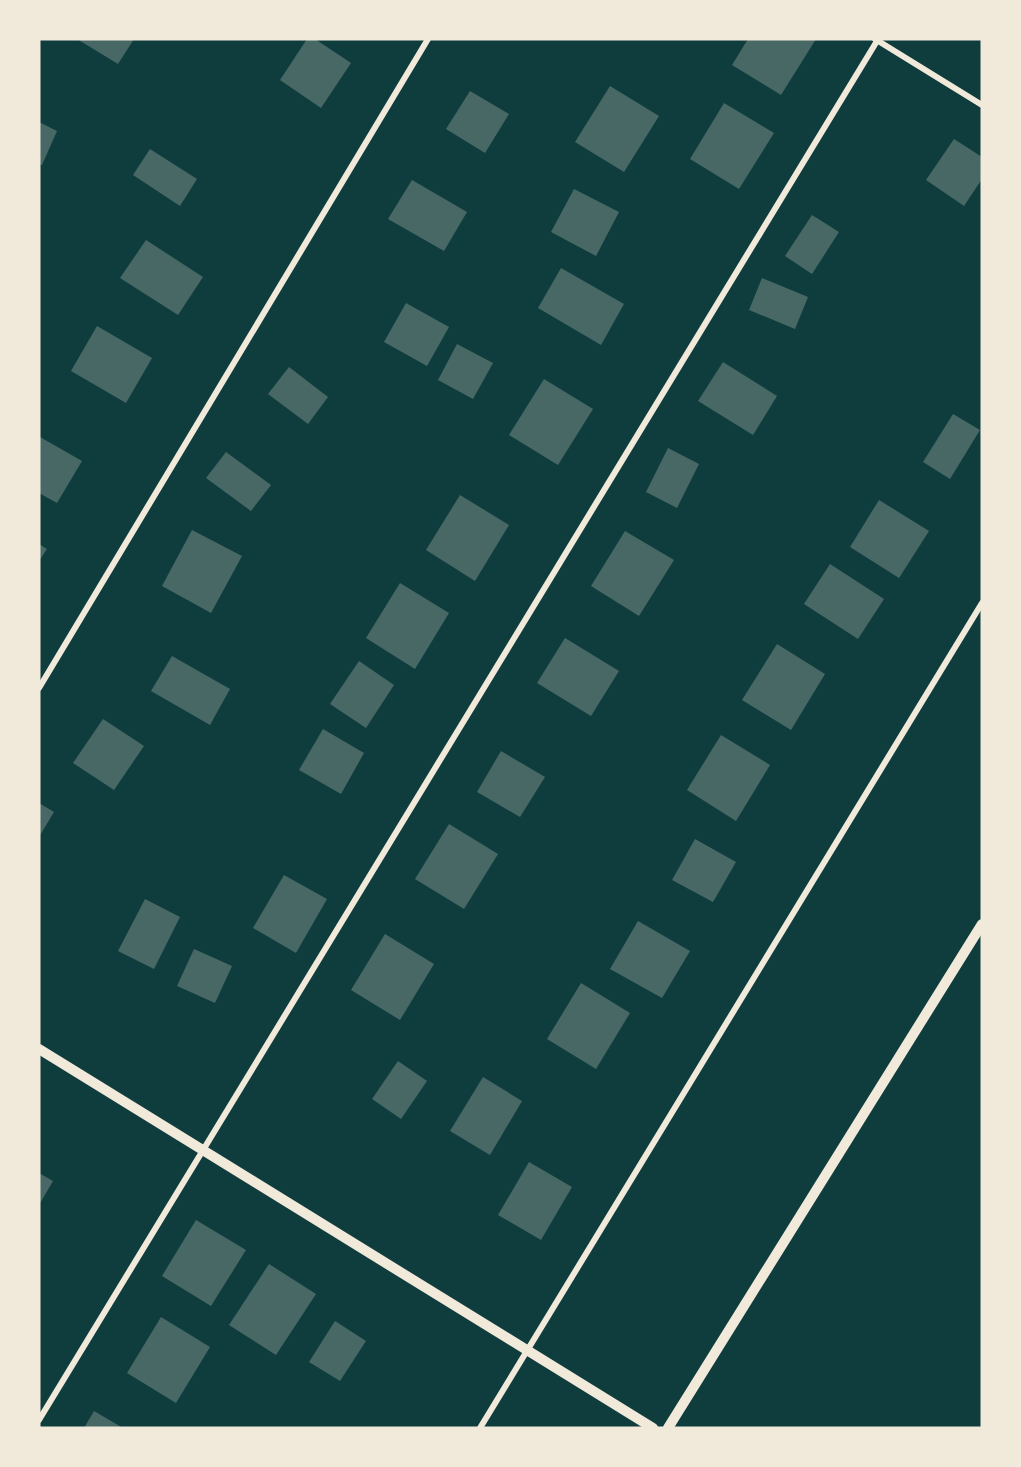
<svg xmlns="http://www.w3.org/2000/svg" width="1021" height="1467" viewBox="0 0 1021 1467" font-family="'PT Sans',sans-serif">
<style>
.building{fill:#486865}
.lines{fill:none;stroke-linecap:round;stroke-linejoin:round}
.minor{stroke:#f1e9da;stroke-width:6}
.tertiary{stroke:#f1e9da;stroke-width:10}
</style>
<rect width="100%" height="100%" fill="#0f3d3e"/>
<g class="building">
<path d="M77,39H134L118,64Z"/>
<path d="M307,39H315L351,63L321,108L280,80Z"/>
<path d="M748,39H816L781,95L732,65Z"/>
<path d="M610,86L659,116L624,172L575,142Z"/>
<path d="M470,91L509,114L485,153L446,129Z"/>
<path d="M724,103L774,133L739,189L690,159Z"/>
<path d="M39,122L57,131L42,165L39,164Z"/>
<path d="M954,139L982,157V179L964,206L926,180Z"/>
<path d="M150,149L197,179L180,206L133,175Z"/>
<path d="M412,180L467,212L444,251L388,219Z"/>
<path d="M574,189L619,212L596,256L551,232Z"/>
<path d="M812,215L839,232L812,274L785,256Z"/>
<path d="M146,240L203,277L178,315L120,278Z"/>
<path d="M561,268L624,304L601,345L538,308Z"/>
<path d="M762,278L808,297L795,329L749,310Z"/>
<path d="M406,303L449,327L427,366L384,342Z"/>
<path d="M97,326L152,358L126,403L71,371Z"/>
<path d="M457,344L493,363L473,399L438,380Z"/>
<path d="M723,362L777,396L753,435L698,401Z"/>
<path d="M289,367L328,397L308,424L268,394Z"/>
<path d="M544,379L593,409L558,465L509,435Z"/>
<path d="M953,414L980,430L950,479L923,462Z"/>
<path d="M40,437L82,461L57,503L39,493Z"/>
<path d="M668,448L699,464L677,508L646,492Z"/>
<path d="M226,452L271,485L251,511L206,478Z"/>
<path d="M460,495L509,525L475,581L426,550Z"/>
<path d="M879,500L929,531L899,578L850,547Z"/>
<path d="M192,530L242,556L211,613L162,586Z"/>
<path d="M625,531L674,560L639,616L591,586Z"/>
<path d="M39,544L47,549L39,561Z"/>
<path d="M830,564L884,599L858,639L804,604Z"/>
<path d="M400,583L449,613L415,669L366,638Z"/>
<path d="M565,638L619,671L591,716L537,683Z"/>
<path d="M777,644L825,674L791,730L742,700Z"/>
<path d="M172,656L230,689L210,725L151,691Z"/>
<path d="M359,661L394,685L366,728L330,704Z"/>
<path d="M103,719L144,746L114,790L73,763Z"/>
<path d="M323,729L364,753L341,794L299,770Z"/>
<path d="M721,735L770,765L736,821L687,790Z"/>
<path d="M501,751L545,777L520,817L477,792Z"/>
<path d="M39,803L54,812L39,837Z"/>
<path d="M449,824L498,854L464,909L415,879Z"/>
<path d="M695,839L736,862L713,902L672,880Z"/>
<path d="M284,875L327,899L296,953L253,928Z"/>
<path d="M145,899L180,917L154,969L118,951Z"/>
<path d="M638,921L690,951L662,998L610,969Z"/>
<path d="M385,934L434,964L400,1020L351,990Z"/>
<path d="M194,949L232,966L215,1003L177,986Z"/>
<path d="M581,983L630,1013L596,1069L547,1039Z"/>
<path d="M398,1061L427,1081L401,1119L372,1099Z"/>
<path d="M483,1077L522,1101L490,1155L450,1131Z"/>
<path d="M529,1162L572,1187L541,1240L498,1215Z"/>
<path d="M39,1173L53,1181L39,1205Z"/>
<path d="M196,1220L246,1250L211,1306L162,1276Z"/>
<path d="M269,1264L316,1294L276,1355L229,1325Z"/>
<path d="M161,1317L210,1347L176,1403L127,1373Z"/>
<path d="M335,1321L366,1341L340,1381L309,1362Z"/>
<path d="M94,1411L123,1428H84Z"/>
</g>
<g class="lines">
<g class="minor">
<path d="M875,39L982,105"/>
<path d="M39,688L428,39"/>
<path d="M39,1420L877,41"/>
<path d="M480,1428L982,603"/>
</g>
<g class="tertiary">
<path d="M39,1049L653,1428"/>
<path d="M668,1428L982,924"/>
</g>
</g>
<rect width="1021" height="1467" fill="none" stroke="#f1e9da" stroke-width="81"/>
</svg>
